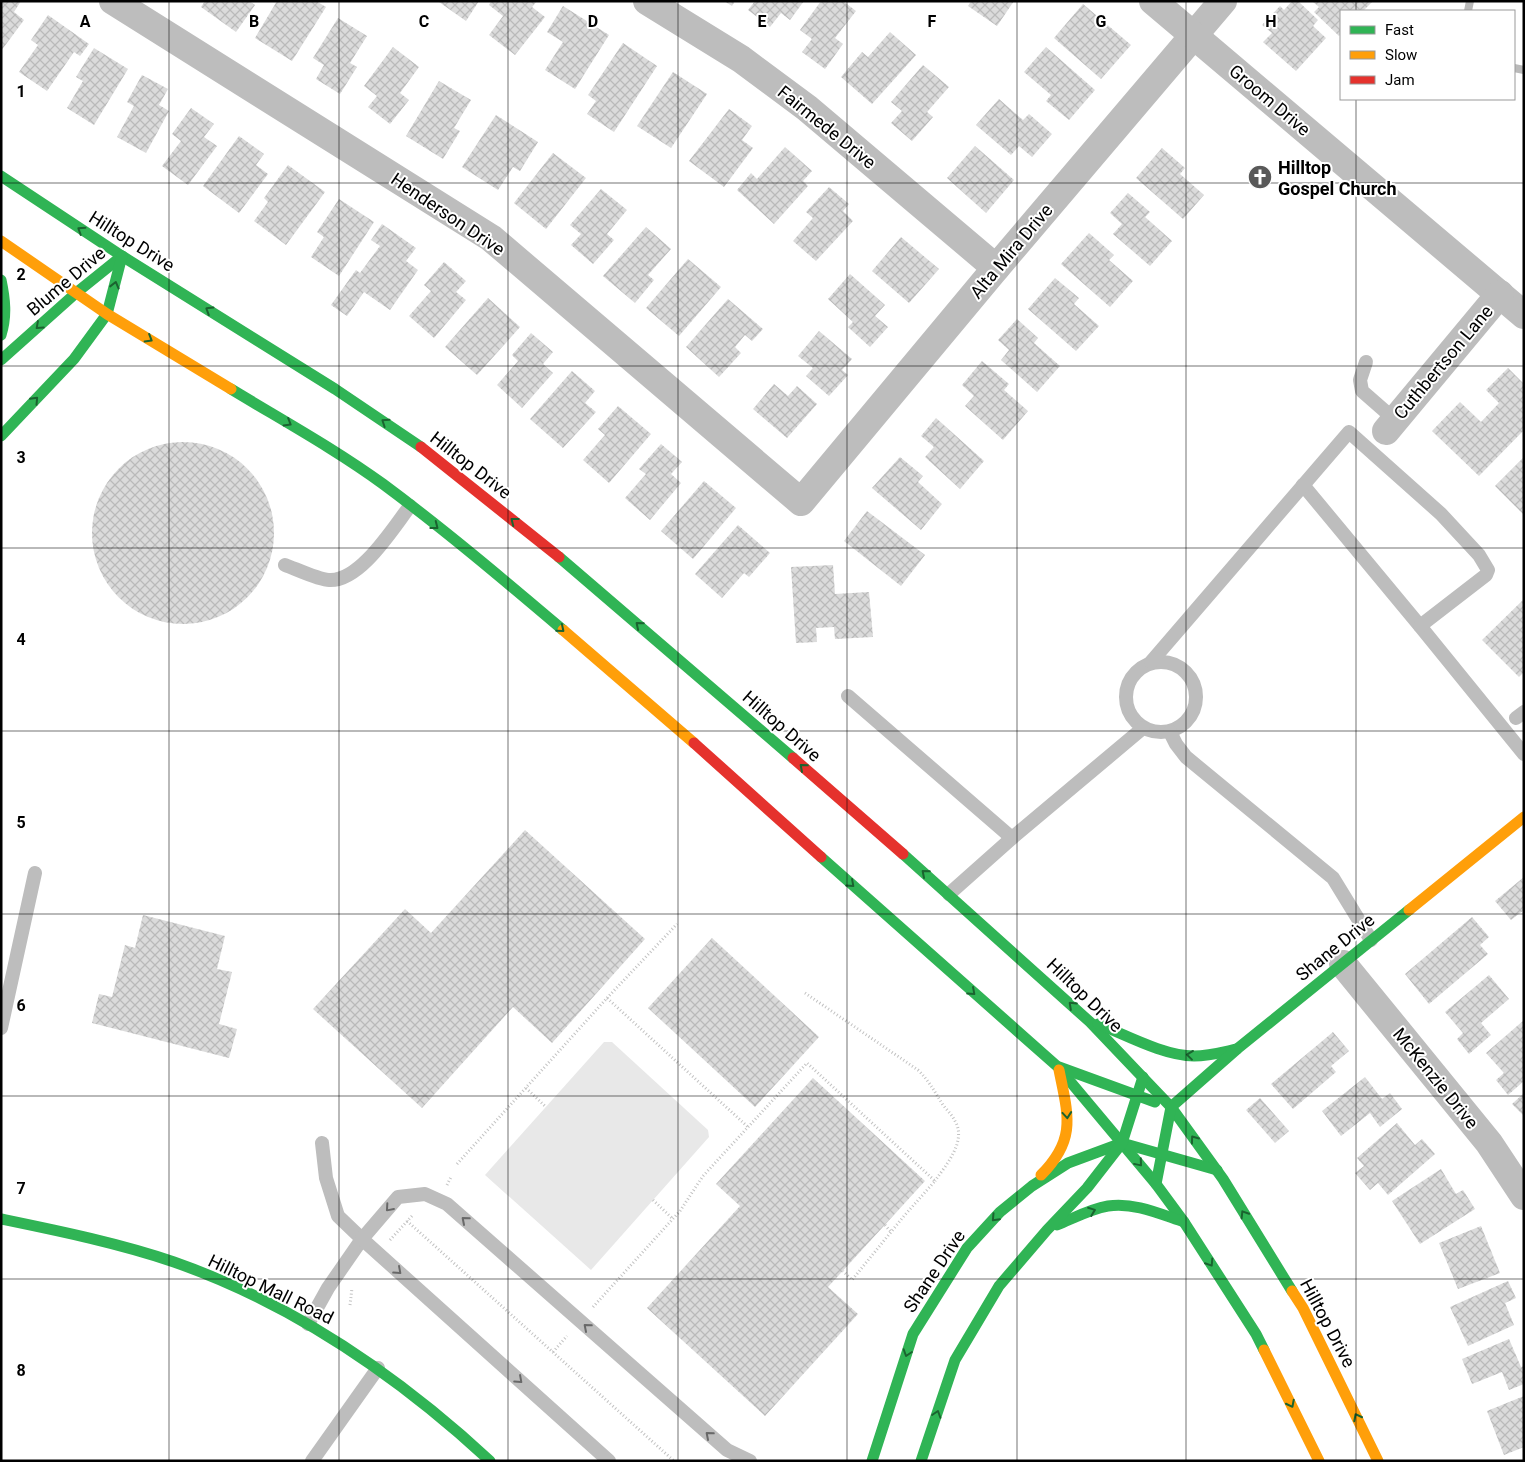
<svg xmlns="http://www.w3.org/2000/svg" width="1525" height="1462" viewBox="0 0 1525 1462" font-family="Roboto,sans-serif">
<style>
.green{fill:#e8e8e8}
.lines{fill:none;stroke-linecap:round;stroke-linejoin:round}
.stream{stroke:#bababa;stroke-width:8}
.building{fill:url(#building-cross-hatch)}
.path{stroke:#c2c2c2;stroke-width:3;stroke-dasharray:1 2.5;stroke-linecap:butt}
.lane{stroke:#bdbdbd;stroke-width:14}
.street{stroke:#bdbdbd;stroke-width:28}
.fast{stroke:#30b455;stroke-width:11}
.slow{stroke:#ff9f0a;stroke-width:11}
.jam{stroke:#e5322d;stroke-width:11}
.oneway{stroke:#1a632f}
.oneway2{stroke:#686868}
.grid{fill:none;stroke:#000;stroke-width:1;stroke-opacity:0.55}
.labels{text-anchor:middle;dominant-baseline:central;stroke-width:4;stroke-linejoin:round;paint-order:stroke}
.street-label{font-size:18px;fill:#000;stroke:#fff}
.poi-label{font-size:18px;font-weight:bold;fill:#000;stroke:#fff;text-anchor:start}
.grid-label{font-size:16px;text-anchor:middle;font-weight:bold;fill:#000;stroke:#fff;stroke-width:4;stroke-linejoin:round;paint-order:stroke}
</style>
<defs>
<pattern id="building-cross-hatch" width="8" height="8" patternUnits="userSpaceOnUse" patternTransform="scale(1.25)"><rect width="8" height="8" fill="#dbdbdb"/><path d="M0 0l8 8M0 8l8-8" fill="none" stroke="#bababa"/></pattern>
</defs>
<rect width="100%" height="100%" fill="#fff"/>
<path class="green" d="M604,1042H612L708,1130L709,1137L591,1270L485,1175Z"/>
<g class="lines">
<g class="stream">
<path d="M1468,11L1470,1"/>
<path d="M1514,68L1524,70"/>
</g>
</g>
<g class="building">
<path d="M1,1H21L14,12L24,20L1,51Z"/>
<path d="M205,1H249L255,5L236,32L201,7Z"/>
<path d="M277,1H316L326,7L292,61L255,38Z"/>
<path d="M439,1H479L466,21L439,2Z"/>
<path d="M491,1H537L532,7L545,17L515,55L489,35L503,16L489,5Z"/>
<path d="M724,1H735L732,6Z"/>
<path d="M755,1H804L790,20L781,13L770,27L748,10Z"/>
<path d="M821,1H843L856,11L835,38L843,44L825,69L802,52L812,39L800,30Z"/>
<path d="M971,1H1014L997,26L968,6Z"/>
<path d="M1292,1H1298L1318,20L1313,26L1326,38L1296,71L1263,42L1272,33L1262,25L1280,6L1284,10Z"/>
<path d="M1312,1H1373L1363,11H1341V34L1339,36L1314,12L1319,7Z"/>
<path d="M1083,4L1131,45L1101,79L1054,38Z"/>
<path d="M563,6L609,35L575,89L545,70L563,42L547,32Z"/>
<path d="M48,15L89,44L80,56L74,52L47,91L19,72L38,45L31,40Z"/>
<path d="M338,18L367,36L350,63L357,67L340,94L316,79L324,65L313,58Z"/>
<path d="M890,32L916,55L872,104L841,77L862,52L868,57Z"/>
<path d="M623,43L657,66L614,132L587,114L596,101L588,95Z"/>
<path d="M393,47L419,67L400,93L409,100L390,124L368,107L377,96L364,86Z"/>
<path d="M1046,47L1095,90L1069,120L1046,101L1051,95L1024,72Z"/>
<path d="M94,48L128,69L94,125L67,108L83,81L76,77Z"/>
<path d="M923,65L949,87L927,112L933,117L912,141L891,123L902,111L891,102Z"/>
<path d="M673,72L707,94L671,148L637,126Z"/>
<path d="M142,75L168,89L159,105L169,111L146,153L117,137L134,106L127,102Z"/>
<path d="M439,81L471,100L454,128L460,131L443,159L406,136Z"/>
<path d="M999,99L1023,120L1029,114L1052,134L1032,157L1019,146L1011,155L976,125Z"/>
<path d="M191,108L214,124L204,137L217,146L188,185L162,166L181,141L172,134Z"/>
<path d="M729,109L752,126L742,140L753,148L724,187L689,161Z"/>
<path d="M496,115L538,142L520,171L513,167L498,190L462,167Z"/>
<path d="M239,136L264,154L256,165L268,174L239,213L203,186Z"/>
<path d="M975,146L1014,180L986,213L947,178Z"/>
<path d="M785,147L812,171L803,181L808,186L774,224L737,190L751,173L757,179Z"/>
<path d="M1162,148L1185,168L1180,174L1204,195L1183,219L1136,178Z"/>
<path d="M553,153L586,178L546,229L514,203Z"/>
<path d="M288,165L325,192L286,245L254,221L268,202L264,198Z"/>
<path d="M829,187L849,204L843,211L853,221L816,261L793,241L813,218L806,212Z"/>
<path d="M601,189L627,210L607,234L614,240L593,264L571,245L581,234L570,225Z"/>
<path d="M1128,193L1150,212L1145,217L1172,241L1150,266L1113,234L1122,224L1110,213Z"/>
<path d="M339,199L374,222L339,276L311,257L324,237L317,232Z"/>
<path d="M382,224L416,248L406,261L418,270L390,310L364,292L347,316L331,305L356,270L360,273L380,246L371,240Z"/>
<path d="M646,227L671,249L648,275L654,280L635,303L603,276Z"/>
<path d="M1089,233L1114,255L1109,260L1133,281L1110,307L1061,264Z"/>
<path d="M901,237L939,269L909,303L872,271Z"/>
<path d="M688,259L721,287L679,336L646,308Z"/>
<path d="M444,262L466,281L456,292L466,300L434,338L409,316L431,291L424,285Z"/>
<path d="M850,274L885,305L875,316L888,327L870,347L848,327L853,322L828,299Z"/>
<path d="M1055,278L1079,298L1074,304L1099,326L1076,351L1028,309Z"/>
<path d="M488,298L520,327L477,375L445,347Z"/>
<path d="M728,299L763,329L752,341L745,335L735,347L741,353L719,377L686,347Z"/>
<path d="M1017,319L1038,338L1034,343L1060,366L1037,392L1001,360L1009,350L998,340Z"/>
<path d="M819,331L852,359L842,370L848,375L829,396L806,376L813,368L798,356Z"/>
<path d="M531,333L553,352L543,364L553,373L522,408L497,385L518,361L512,355Z"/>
<path d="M982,361L1009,384L1004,390L1028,411L1003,440L965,406L974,396L962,385Z"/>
<path d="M1508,368L1524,384V430L1479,476L1432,431L1460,402L1481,422L1499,403L1486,390Z"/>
<path d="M572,371L595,391L585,403L596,412L563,448L530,419Z"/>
<path d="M774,384L788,396L797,386L817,404L787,438L753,409Z"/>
<path d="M618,406L651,434L609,483L583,460L605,435L598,429Z"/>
<path d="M936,418L984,461L960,489L925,457L934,447L921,436Z"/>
<circle cx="183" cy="533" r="91"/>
<path d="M661,444L682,462L671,474L681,483L650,520L625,498L646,474L639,469Z"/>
<path d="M900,457L923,476L918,482L942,504L921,530L872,488Z"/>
<path d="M1524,457V515L1495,486Z"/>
<path d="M704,481L736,508L693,559L661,531Z"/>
<path d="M867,511L925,555L901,586L844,541Z"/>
<path d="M738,525L770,553L749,577L744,573L722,598L695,574Z"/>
<path d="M833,565L835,594L869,592L873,637L835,639L834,627L816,628L817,642L796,643L791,567Z"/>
<path d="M1524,599V672L1519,677L1482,640Z"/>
<path d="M525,830L645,939L552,1043L513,1007L422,1108L313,1009L405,909L431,933Z"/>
<path d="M1524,877V910L1511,920L1495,901Z"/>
<path d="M143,915L225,936L217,969L232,972L219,1024L237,1029L229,1058L92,1023L99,994L112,997L125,945L135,948Z"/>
<path d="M1472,917L1489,937L1480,945L1488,954L1429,1004L1405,974Z"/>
<path d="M712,938L819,1037L755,1107L648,1008Z"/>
<path d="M1489,975L1509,999L1481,1023L1491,1035L1469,1054L1457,1039L1463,1033L1445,1012Z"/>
<path d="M1524,1020V1081L1508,1095L1496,1080L1504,1073L1486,1053Z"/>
<path d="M1333,1032L1349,1051L1331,1066L1336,1072L1293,1109L1271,1084Z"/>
<path d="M1365,1077L1382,1099L1390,1093L1402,1109L1380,1127L1370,1113L1341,1136L1322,1111Z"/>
<path d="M813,1078L925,1181L828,1287L858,1314L765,1416L647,1308L740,1206L716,1184Z"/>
<path d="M1524,1093V1116L1512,1104Z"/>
<path d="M1260,1098L1289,1131L1275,1143L1246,1110Z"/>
<path d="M1397,1123L1415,1145L1422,1139L1435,1154L1388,1195L1378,1183L1370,1190L1355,1173L1364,1166L1357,1158Z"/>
<path d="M1441,1169L1456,1194L1463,1190L1475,1209L1420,1244L1392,1201Z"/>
<path d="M1481,1226L1500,1273L1458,1289L1439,1243Z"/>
<path d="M1508,1281L1516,1298L1505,1303L1514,1325L1468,1346L1450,1307Z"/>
<path d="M1509,1339L1521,1367L1524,1366V1384L1509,1390L1502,1372L1472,1384L1462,1359Z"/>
<path d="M1524,1396V1447L1504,1455L1487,1411Z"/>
</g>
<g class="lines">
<g class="path">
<path d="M805,993L918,1070C930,1082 934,1091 943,1105C947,1110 952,1115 955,1121C967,1141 946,1165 935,1181"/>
<path d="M607,998L677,924"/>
<path d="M526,1088L546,1107"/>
<path d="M457,1164L607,998L748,1127"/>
<path d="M447,1185L451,1177"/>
<path d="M653,1200L673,1219"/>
<path d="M407,1221L674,1461"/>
<path d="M885,1225L891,1232"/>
<path d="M390,1240L412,1216"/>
<path d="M350,1305L352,1288"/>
<path d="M593,1307L680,1211L703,1176L807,1063L935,1181L904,1216L852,1280L843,1271"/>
<path d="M553,1352L567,1336"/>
</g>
<g class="lane">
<path d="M1366,362L1360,380L1362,391L1394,419"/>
<path d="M1303,485L1420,626L1524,754"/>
<path d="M285,565C296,569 319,580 329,580C360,582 393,528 410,506"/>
<circle cx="1161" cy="697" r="35"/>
<path d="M1151,662L1349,432L1441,514L1479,555L1488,570L1486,575L1420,626"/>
<path d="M848,696L1012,838"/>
<path d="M1516,718L1524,712"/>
<path d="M1170,732L1176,744L1186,757L1333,878L1371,940"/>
<path d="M949,894L1012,838L1143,728"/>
<path d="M1,1028L35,873"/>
<path d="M308,1324L328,1288L362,1239L338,1216L326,1178L322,1143"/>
<path d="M312,1461L378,1368"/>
<path d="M609,1461L362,1239L398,1197L425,1194L447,1204L727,1450L750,1461"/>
</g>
<g class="street">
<path d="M113,1L491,238L801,502L996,268L1223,1"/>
<path d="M647,1L741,59L807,108L996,268"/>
<path d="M1153,1L1524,315"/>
<path d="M1386,431L1500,294"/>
<path d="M1343,964L1489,1143L1524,1196"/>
</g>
<g class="fast">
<path d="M1,176L122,256L335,389L421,447"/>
<path d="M1,280C5,299 7,316 1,335"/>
<path d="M1,360L76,293L122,256"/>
<path d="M231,389C282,420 335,449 383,484C445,530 504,580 563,630"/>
<path d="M1,436L74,359L107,314L122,256"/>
<path d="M559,557L793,758"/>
<path d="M903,854L1090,1022L1171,1107L1223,1179L1292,1291"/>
<path d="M821,857L1058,1067L1156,1184L1184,1222L1256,1334L1264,1350"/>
<path d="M1098,1024C1126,1035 1164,1056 1194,1056C1209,1056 1223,1052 1237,1049"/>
<path d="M1059,1067L1155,1102"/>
<path d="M1156,1184L1171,1107L1237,1049L1409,910"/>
<path d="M1,1219C59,1231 118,1243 174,1262C294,1304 397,1375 490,1461"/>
<path d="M1057,1225C1074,1218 1090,1209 1108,1206C1134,1202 1160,1214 1184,1222"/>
<path d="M872,1461L913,1334L967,1248L1000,1212L1032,1186L1068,1163L1122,1143L1217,1170"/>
<path d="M921,1461L955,1360L999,1286L1047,1230L1087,1188L1122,1143L1143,1077"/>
</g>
<g class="slow">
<path d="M1,241L107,314L231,389"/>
<path d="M563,630L694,743"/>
<path d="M1409,910L1524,817"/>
<path d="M1041,1175C1077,1139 1068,1115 1059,1070"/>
<path d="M1292,1291L1303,1308L1378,1461"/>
<path d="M1264,1350L1319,1461"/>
</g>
<g class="jam">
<path d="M421,447L559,557"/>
<path d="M694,743L821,857"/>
<path d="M793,758L903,854"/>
</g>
</g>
<defs><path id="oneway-chevron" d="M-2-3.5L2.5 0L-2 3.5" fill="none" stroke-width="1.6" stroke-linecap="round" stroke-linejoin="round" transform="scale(1.25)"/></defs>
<g class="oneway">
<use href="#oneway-chevron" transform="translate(81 230) rotate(-147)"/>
<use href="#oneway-chevron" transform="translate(115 285) rotate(-76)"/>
<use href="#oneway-chevron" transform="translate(209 310) rotate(-148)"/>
<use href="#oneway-chevron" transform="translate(39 326) rotate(138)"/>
<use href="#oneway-chevron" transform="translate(149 339) rotate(31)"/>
<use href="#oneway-chevron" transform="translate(35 400) rotate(-47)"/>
<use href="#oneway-chevron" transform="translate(385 422) rotate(-146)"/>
<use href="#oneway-chevron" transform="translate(288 423) rotate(31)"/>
<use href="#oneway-chevron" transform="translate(514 521) rotate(-142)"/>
<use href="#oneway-chevron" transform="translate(435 526) rotate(38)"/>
<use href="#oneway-chevron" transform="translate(639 625) rotate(-140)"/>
<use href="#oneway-chevron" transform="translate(561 629) rotate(40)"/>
<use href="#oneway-chevron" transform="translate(803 767) rotate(-139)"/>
<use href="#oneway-chevron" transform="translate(925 873) rotate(-139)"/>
<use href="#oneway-chevron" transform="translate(851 884) rotate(42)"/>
<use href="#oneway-chevron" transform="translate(972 992) rotate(42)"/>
<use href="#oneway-chevron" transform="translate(1072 1005) rotate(-137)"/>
<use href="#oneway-chevron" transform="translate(1190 1055) rotate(-173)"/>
<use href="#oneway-chevron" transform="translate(1067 1115) rotate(85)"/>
<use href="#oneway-chevron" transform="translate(1194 1139) rotate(-126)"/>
<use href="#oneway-chevron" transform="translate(1139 1163) rotate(50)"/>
<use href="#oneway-chevron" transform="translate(1092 1211) rotate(-21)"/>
<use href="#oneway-chevron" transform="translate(1244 1214) rotate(-122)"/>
<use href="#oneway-chevron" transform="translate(995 1218) rotate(133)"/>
<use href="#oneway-chevron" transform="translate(1210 1263) rotate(57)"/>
<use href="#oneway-chevron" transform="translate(907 1353) rotate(108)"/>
<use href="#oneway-chevron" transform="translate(1291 1404) rotate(63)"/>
<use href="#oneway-chevron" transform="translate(937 1414) rotate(-72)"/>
<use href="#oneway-chevron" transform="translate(1357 1417) rotate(-117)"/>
</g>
<g class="oneway2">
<use href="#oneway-chevron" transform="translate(389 1208) rotate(131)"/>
<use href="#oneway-chevron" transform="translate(465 1220) rotate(-139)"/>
<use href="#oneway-chevron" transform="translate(398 1271) rotate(42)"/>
<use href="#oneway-chevron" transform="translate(587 1327) rotate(-139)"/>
<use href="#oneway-chevron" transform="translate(519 1380) rotate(42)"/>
<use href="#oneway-chevron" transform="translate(709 1435) rotate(-139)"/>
</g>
<path class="grid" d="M169,1V1461M339,1V1461M508,1V1461M678,1V1461M847,1V1461M1017,1V1461M1186,1V1461M1356,1V11M1356,99V1461M1,183H1524M1,366H1524M1,548H1524M1,731H1524M1,914H1524M1,1096H1524M1,1279H1524"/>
<defs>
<g id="church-disc" transform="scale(1.25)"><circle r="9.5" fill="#595959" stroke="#fff"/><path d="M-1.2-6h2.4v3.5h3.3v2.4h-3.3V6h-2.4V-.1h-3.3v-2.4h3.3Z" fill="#fff"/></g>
</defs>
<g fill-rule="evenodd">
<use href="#church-disc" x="1260" y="177"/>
</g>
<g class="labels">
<g class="street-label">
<text transform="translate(1270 100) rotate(40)">Groom Drive</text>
<text transform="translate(827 127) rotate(39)">Fairmede Drive</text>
<text transform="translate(448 214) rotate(34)">Henderson Drive</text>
<text transform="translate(132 241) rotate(32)">Hilltop Drive</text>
<text transform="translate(1011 251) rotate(-50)">Alta Mira Drive</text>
<text transform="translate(66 281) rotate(-40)">Blume Drive</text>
<text transform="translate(1443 362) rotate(-50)">Cuthbertson Lane</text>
<text transform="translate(471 465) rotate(38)">Hilltop Drive</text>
<text transform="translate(782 726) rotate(41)">Hilltop Drive</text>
<text transform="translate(1335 947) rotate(-39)">Shane Drive</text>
<text transform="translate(1085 995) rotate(44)">Hilltop Drive</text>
<text transform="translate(1436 1078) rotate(51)">McKenzie Drive</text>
<text transform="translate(934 1271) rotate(-56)">Shane Drive</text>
<text transform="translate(271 1289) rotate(26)">Hilltop Mall Road</text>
<text transform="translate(1328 1323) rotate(62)">Hilltop Drive</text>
</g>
<g class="poi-label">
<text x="1278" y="167">Hilltop<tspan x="1278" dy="21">Gospel Church</tspan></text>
</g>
</g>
<g class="grid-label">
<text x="85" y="27">A</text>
<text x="254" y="27">B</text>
<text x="424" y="27">C</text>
<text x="593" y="27">D</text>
<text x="762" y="27">E</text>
<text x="932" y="27">F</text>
<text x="1101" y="27">G</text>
<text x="1271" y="27">H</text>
<text x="21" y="97">1</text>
<text x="21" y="280">2</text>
<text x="21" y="463">3</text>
<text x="21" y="645">4</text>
<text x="21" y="828">5</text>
<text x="21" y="1011">6</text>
<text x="21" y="1194">7</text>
<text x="21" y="1376">8</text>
</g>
<rect width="1525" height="1462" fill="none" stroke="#000000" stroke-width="5"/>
<rect x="1340" y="10" width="175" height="90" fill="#ffffff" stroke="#999999"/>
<rect x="1350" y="26" width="25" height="8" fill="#30b455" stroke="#999999"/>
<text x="1385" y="35" font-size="15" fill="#000000">Fast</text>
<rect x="1350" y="51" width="25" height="8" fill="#ff9f0a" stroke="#999999"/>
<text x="1385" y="60" font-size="15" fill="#000000">Slow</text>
<rect x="1350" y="76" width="25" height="8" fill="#e5322d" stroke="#999999"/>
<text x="1385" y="85" font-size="15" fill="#000000">Jam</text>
</svg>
